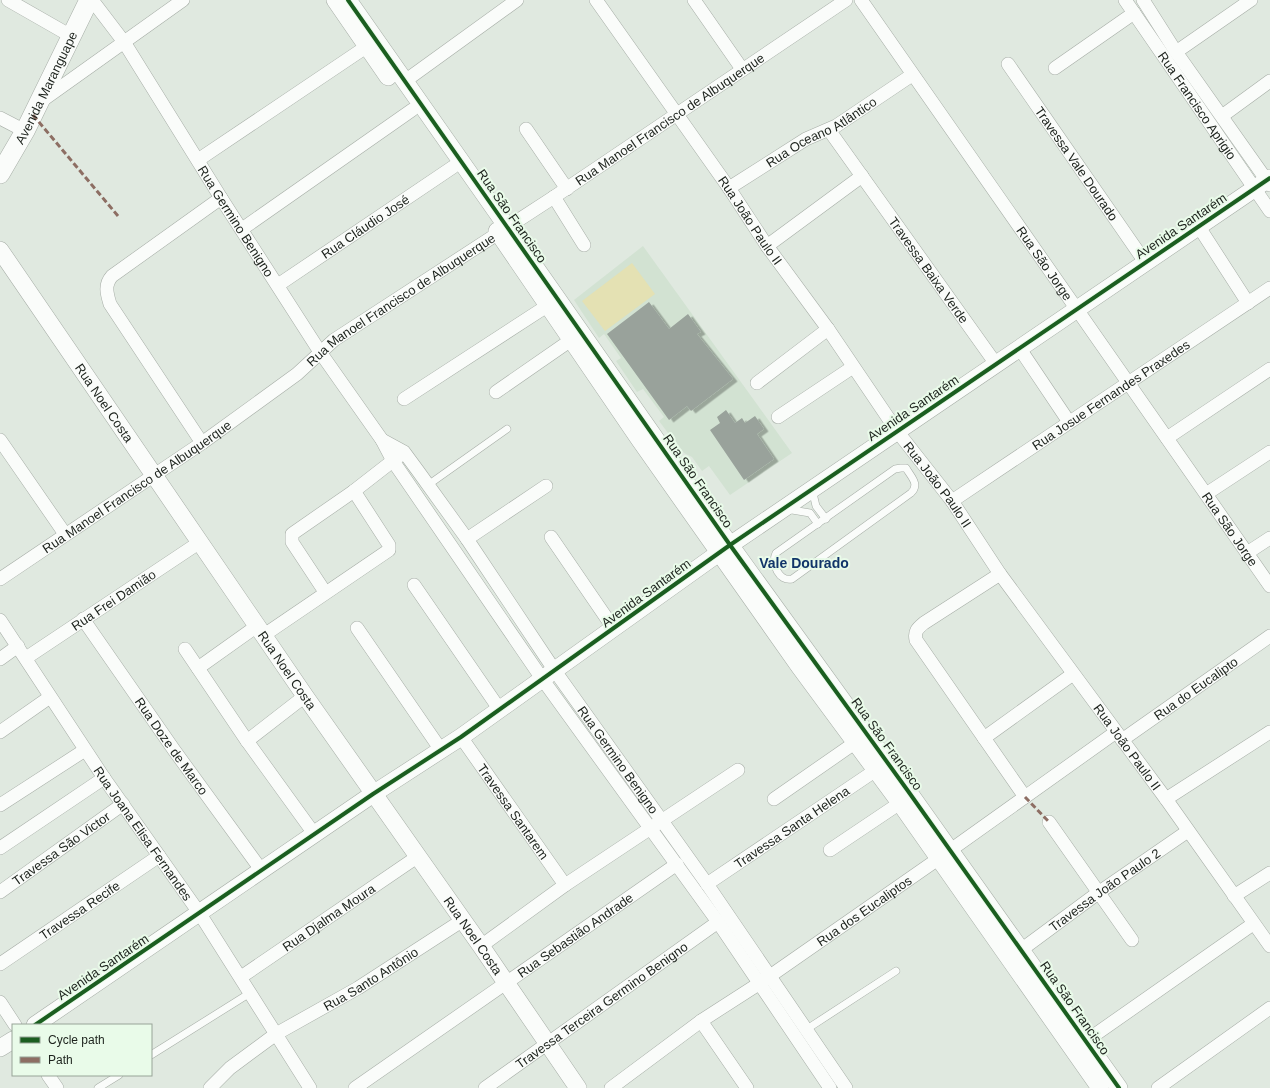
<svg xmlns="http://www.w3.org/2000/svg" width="1270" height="1088" viewBox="0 0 1270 1088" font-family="Arial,sans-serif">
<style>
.built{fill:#d2e2d2}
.green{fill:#e4e1b3}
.building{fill:#99a29b;filter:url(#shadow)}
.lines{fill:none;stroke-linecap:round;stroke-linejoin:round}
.service-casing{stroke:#a6ada6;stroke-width:8}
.minor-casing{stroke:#a6ada6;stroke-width:14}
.tertiary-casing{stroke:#a6ada6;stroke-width:18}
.secondary-casing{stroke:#a6ada6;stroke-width:20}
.service{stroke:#fafcfa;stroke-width:7}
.minor{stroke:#fafcfa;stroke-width:13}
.tertiary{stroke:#fafcfa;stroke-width:17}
.secondary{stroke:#fafcfa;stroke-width:19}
.quiet{stroke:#8d6e63;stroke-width:3;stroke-dasharray:6 3;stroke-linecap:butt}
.cycleway-casing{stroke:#e9fbe9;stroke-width:6}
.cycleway{stroke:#1b5e20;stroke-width:4}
.labels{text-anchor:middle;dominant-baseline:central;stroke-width:4;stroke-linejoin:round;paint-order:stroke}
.street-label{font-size:13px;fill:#1c221c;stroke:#e9fbe9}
.neighbourhood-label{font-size:14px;font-weight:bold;fill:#113569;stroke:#e9fbe9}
</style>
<defs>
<filter id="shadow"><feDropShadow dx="4.5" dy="2.5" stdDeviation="0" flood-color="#0004"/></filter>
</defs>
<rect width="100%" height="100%" fill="#e0e9e0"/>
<path class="built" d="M643,246L792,453L730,495L709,466L702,471L692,457L684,453L672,436L671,437L659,421L664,417L643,389L637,392L616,361L621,358L604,334L599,338L574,300Z"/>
<path class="green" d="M632,263L655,294L605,331L582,301Z"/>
<g class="building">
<path d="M649,302L669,329L688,314L701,332L697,334L733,379L691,411L687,406L669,420L607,334Z"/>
<path d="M726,410L735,423L742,418L745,423L755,416L764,429L757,434L774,459L744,480L710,430L720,423L717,417Z"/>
</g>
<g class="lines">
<g class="service-casing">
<g id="service">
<path d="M901,468H906C911,477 920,484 911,493L792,579C779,582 771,564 776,553L895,469Z"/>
<path d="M428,485L507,429"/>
<path d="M812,489L816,506L826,519"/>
<path d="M786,509L810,513L818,524"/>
<path d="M807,1029L896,971"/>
<path d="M151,1055L250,993"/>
<path d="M98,1088L119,1075"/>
</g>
</g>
<g class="minor-casing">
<g id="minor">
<path d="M8,0L71,36"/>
<path id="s1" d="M92,0L124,42L221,198L320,352L382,440L393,461L543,680L718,922L830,1088"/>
<path id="s2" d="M596,0L729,188L767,246L828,329L897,431L952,501L1000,574L1166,799L1270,946"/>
<path d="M694,0L742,69"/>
<path id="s3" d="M861,0L1270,586"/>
<path id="s4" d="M1125,0L1270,211"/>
<path d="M1143,0L1176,52L1270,185"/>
<path d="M1176,52L1251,0"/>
<path id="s5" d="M1008,64L1145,262"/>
<path d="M1055,68L1134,13"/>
<path d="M405,81L517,0"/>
<path d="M40,102L183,0"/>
<path d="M1222,116L1270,81"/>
<path d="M0,118L25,131"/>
<path d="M526,129L567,189"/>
<path id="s6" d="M829,130L996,364"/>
<path d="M198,160L366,47"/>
<path id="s7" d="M729,188L806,139L836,126L912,75"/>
<path d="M554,197L584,245"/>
<path d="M1199,227L1248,303"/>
<path d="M242,229L412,110"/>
<path d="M767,246L862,176"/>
<path id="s8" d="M278,285L453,167"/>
<path d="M1020,349L1069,422"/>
<path d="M757,383L828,329"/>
<path d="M496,392L571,340"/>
<path d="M404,399L547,306"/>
<path d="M778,417L853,367"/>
<path d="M1167,438L1270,369"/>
<path d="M0,440L65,534"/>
<path id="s9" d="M382,440L404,452L418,471L467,539L555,671L707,884L846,1088"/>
<path d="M202,443L110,304C107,294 104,285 112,276L221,198"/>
<path d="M1206,494L1270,452"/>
<path id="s10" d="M952,501L1270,288"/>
<path d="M551,537L614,629"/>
<path d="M467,539L546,486"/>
<path d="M1247,553L1270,538"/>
<path d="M1000,574L924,623C918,628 914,631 916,640L1025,797"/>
<path id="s11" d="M0,579L202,443L297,374L334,340L554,197L846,0"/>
<path d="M414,585L500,710"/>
<path d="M325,592L292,542V534L354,491L399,456"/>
<path id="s12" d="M83,619L174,750L262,871"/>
<path id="s13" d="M0,620L104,778L200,914L310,1088"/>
<path d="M357,628L441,750"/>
<path d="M264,635L389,550V545L354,491"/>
<path d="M185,649L247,741L315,835"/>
<path id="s14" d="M26,658L200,542"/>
<path d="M0,659L18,646"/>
<path d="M198,668L257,626"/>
<path d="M0,732L50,697"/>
<path id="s15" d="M461,737L565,885"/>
<path d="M984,738L1073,674"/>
<path id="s16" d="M1122,740L1270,636"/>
<path d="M247,741L305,696"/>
<path d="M774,799L856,742"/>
<path d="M1166,799L1270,732"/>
<path d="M0,805L85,750"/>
<path d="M1049,822L1132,940"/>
<path d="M0,848L104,778"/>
<path d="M830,850L900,803"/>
<path id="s17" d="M707,884L876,770"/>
<path id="s18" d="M0,892L123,804"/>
<path d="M1234,896L1270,873"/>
<path d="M481,946L565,885L738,770"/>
<path id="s19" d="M1021,950L1098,893L1188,831"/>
<path id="s20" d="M0,964L159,856"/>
<path id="s21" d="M241,977L417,857"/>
<path d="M0,1002L15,1025"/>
<path d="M701,1021L747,1088"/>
<path d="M1086,1041L1253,924"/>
<path d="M48,1075L57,1088"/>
<path id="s22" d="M210,1088L230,1068L276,1034L358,988L463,920"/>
<path id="s23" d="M355,1088L677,864"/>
<path id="s24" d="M485,1088L718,922"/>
<path id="s25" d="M611,1088L701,1021L760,983L938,859L1116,732"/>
<path d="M1158,1088L1270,1008"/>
</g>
</g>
<g class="tertiary-casing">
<g id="tertiary">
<path d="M335,0L388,77"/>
<path d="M348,0L730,545L908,791L1119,1088"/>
<path d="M497,231L639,439L799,666L900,803L1100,1088"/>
<path id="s26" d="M0,250L305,696L481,946L578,1088"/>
<path d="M35,1025L373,794L461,737L730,545L1270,178"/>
<path d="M0,1048L13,1040"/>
</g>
</g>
<g class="secondary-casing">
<g id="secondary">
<path id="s27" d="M0,174L25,131L89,0"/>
</g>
</g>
<use href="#service" class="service"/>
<use href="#minor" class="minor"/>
<use href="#tertiary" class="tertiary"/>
<use href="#secondary" class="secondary"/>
<g class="quiet">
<path d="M33,115L118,216"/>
<path d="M1025,797L1049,822"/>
</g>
<g class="cycleway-casing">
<g id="cycleway">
<path d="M348,0L730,545L908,791L1119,1088"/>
<path d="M35,1025L373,794L461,737L730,545L1270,178"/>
</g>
</g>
<use href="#cycleway" class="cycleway"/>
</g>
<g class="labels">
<g class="street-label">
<text stroke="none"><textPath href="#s27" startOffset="98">Avenida Maranguape</textPath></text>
<text stroke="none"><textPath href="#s4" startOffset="128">Rua Francisco Aprigio</textPath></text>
<text stroke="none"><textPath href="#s11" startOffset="813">Rua Manoel Francisco de Albuquerque</textPath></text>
<text stroke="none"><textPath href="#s7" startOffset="108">Rua Oceano Atlântico</textPath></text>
<text stroke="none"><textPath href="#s5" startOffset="121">Travessa Vale Dourado</textPath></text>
<text transform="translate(512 216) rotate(55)">Rua São Francisco</text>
<text stroke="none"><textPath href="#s1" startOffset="264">Rua Germino Benigno</textPath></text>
<text stroke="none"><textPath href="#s2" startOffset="269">Rua João Paulo II</textPath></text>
<text stroke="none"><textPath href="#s8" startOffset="105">Rua Cláudio José</textPath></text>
<text transform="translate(1181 226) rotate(-34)">Avenida Santarém</text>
<text stroke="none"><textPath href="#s3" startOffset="321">Rua São Jorge</textPath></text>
<text stroke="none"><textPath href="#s6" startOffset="172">Travessa Baixa Verde</textPath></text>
<text stroke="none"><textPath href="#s11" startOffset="489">Rua Manoel Francisco de Albuquerque</textPath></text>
<text stroke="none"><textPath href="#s10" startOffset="191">Rua Josue Fernandes Praxedes</textPath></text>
<text stroke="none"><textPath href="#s26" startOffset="185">Rua Noel Costa</textPath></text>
<text transform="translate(913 408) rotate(-34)">Avenida Santarém</text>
<text transform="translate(698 481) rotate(55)">Rua São Francisco</text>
<text stroke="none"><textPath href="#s2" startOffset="593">Rua João Paulo II</textPath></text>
<text stroke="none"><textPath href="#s11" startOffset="165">Rua Manoel Francisco de Albuquerque</textPath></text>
<text stroke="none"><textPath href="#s3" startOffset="645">Rua São Jorge</textPath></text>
<text transform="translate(646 593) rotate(-36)">Avenida Santarém</text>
<text stroke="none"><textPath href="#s14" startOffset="105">Rua Frei Damião</textPath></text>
<text stroke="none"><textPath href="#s26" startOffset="509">Rua Noel Costa</textPath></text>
<text stroke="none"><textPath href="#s16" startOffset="90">Rua do Eucalipto</textPath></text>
<text transform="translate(887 744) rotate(54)">Rua São Francisco</text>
<text stroke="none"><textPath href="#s12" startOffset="155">Rua Doze de Marco</textPath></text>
<text stroke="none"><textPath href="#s2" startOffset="917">Rua João Paulo II</textPath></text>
<text stroke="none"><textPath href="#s9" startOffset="400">Rua Germino Benigno</textPath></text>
<text stroke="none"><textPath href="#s15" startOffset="91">Travessa Santarem</textPath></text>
<text stroke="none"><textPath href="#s17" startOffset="102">Travessa Santa Helena</textPath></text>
<text stroke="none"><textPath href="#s13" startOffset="257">Rua Joana Elisa Fernandes</textPath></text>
<text stroke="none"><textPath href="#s18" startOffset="75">Travessa São Victor</textPath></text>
<text stroke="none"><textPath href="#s19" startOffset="103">Travessa João Paulo 2</textPath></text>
<text stroke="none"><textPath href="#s20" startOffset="96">Travessa Recife</textPath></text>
<text stroke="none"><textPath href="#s25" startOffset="309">Rua dos Eucaliptos</textPath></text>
<text stroke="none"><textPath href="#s21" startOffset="106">Rua Djalma Moura</textPath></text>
<text stroke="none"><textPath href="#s23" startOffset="268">Rua Sebastião Andrade</textPath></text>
<text stroke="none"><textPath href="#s26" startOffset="833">Rua Noel Costa</textPath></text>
<text transform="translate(103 967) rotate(-34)">Avenida Santarém</text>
<text stroke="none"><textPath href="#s22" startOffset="195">Rua Santo Antônio</textPath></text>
<text stroke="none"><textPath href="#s24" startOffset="143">Travessa Terceira Germino Benigno</textPath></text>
<text transform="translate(1075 1008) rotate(55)">Rua São Francisco</text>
</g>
<g class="neighbourhood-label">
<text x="804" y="563">Vale Dourado</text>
</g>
</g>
<rect x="12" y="1024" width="140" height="52" fill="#e9fbe9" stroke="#97a497"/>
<rect x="20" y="1037" width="20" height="6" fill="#1b5e20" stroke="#97a497"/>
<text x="48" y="1044" font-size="12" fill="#1c221c">Cycle path</text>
<rect x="20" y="1057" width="20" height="6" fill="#8d6e63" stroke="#97a497"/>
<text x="48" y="1064" font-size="12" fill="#1c221c">Path</text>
</svg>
